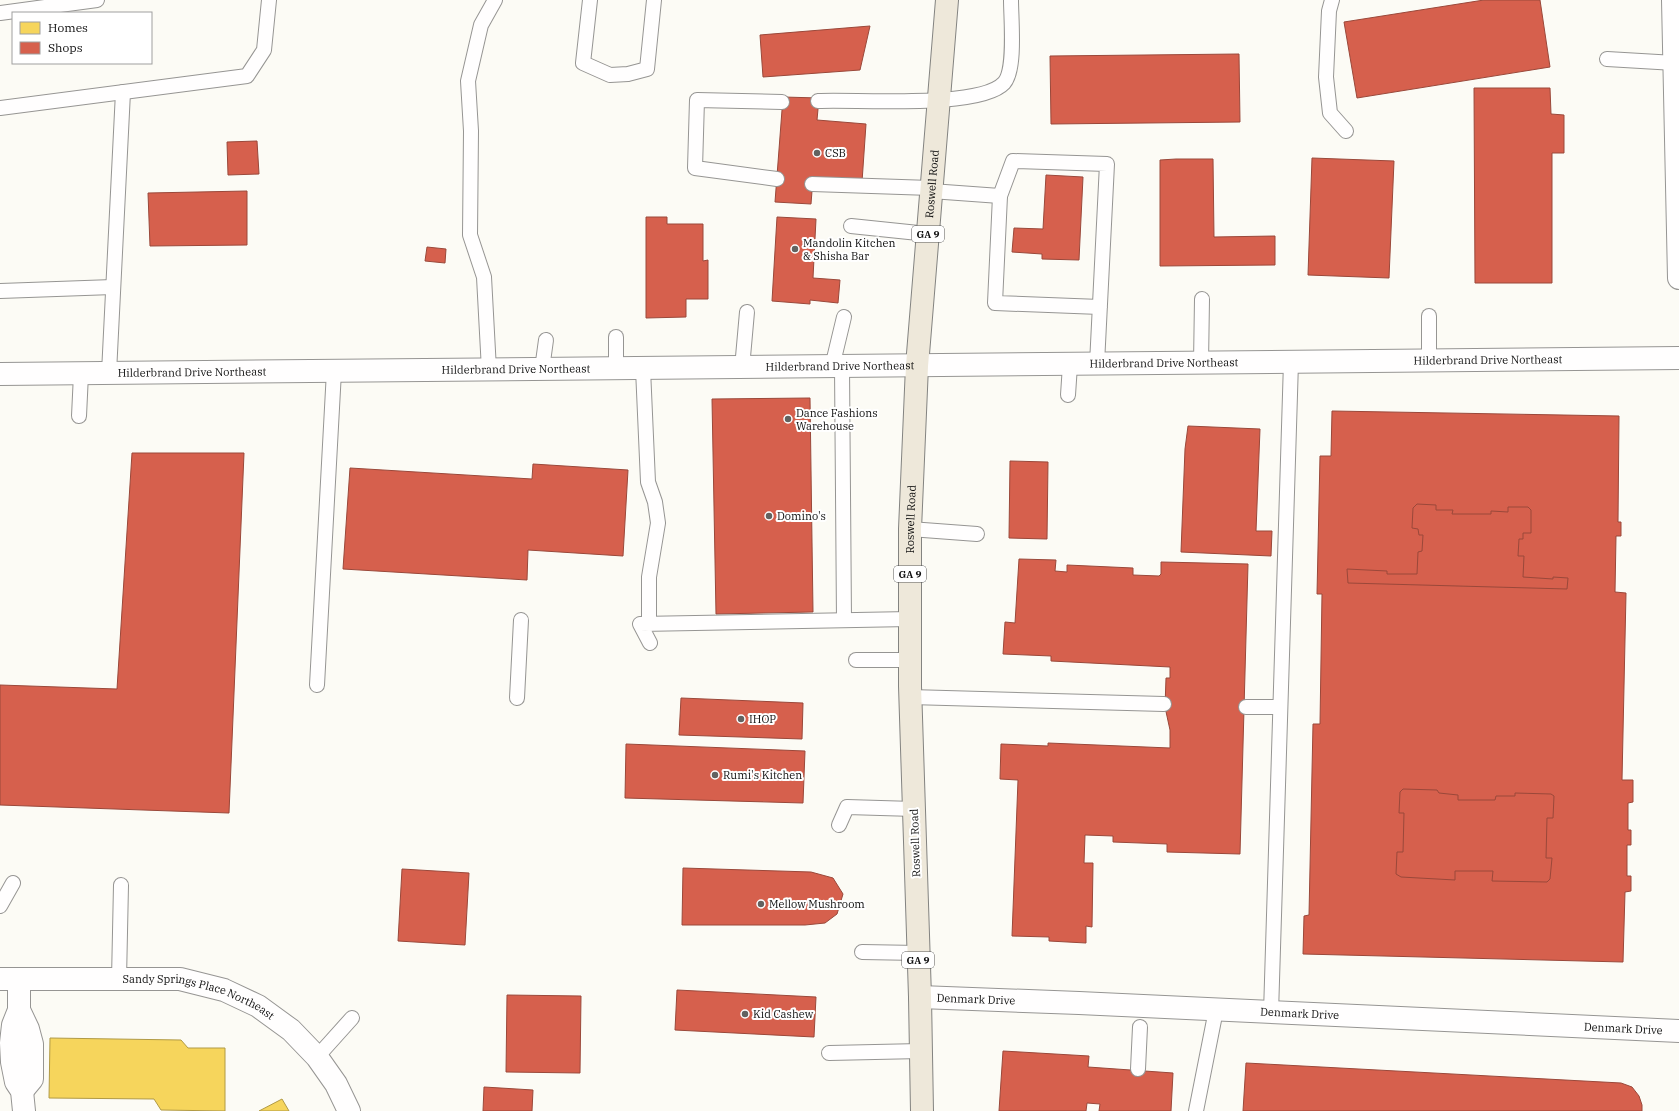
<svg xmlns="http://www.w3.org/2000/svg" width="1679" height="1111" viewBox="0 0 1679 1111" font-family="'IBM Plex Serif',serif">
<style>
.homes{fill:#f6d55c;stroke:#b19a45}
.shops{fill:#d6604d;stroke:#9a483a}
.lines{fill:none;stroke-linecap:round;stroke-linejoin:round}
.service-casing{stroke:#969593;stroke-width:16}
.minor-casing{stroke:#969593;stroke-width:24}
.primary-casing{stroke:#838380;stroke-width:24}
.service{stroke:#fffefe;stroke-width:14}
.minor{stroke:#fffefe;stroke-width:22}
.primary{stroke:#eee8da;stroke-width:22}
.poi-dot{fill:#626260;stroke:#fff;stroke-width:1.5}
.labels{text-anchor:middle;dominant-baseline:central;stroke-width:4;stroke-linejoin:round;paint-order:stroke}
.shield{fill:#fff;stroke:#575757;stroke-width:1}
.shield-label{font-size:10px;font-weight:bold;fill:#0f0f0f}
.poi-label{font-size:11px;fill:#0f0f0f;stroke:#fff;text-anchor:start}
.street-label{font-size:11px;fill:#0f0f0f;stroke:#fff}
</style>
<rect width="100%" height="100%" fill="#fcfbf5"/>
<g class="homes">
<path d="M50,1038L181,1040L188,1048H225V1111L161,1110L154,1099L49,1098Z"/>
<path d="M282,1099L289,1111H259Z"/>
</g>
<g class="shops">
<path d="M1484,0H1540L1550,67L1357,98L1344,22Z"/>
<path d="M870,26L860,70L763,77L760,35Z"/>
<path d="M1239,54L1240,122L1051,124L1050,56Z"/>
<path d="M1474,88H1550L1551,114L1564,115V153H1552V283H1475Z"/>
<path d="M783,97L819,98L817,120L866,124L862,182L813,178L811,204L775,202Z"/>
<path d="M257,141L259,174L228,175L227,142Z"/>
<path d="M1312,158L1394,161L1389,278L1308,275Z"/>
<path d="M1176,159H1213L1214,237L1275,236V265L1160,266V160Z"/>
<path d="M1046,175L1083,177L1079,260L1042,259V254L1012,252L1014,228L1043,229Z"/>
<path d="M247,191V245L150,246L148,193Z"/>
<path d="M646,217H667V224H703V261L708,260V299H686V317L646,318Z"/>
<path d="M777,217L816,219L813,278L840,280L838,303L810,300V304L772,301Z"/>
<path d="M427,247L446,249L445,263L425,261Z"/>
<path d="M810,398L813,612L716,614L712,399Z"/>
<path d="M1332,411L1619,416L1618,522H1621V536H1616L1615,592L1626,593L1622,780H1633V802L1628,803V830H1631V845H1627V876H1631V891L1625,892L1623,962L1303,954L1304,916L1309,915L1313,724H1320L1322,594H1317L1320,456H1331Z"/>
<path d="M1188,426L1260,429L1256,531H1272L1271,556L1181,552L1185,449Z"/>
<path d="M132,453H244L229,813L0,805V685L117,689Z"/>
<path d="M1010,461L1048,462L1047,539L1009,538Z"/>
<path d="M533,464L628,470L623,556L528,550L527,580L343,569L350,468L532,479Z"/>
<path d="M1417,504L1436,505V510H1453L1452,514H1491V511L1508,512V507H1528L1531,510V533H1523V539H1519L1518,556H1524L1523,577L1553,579V577L1568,578L1567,589L1348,583L1347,569L1387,571V574H1417L1418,552L1422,551L1423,535H1419L1418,529L1412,528L1413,508Z"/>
<path d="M1019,559L1056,560L1055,571L1067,572V565L1133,568V575L1159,576L1161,574V562L1248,564L1240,854L1167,852V844L1113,842V836L1085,835L1084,863H1093L1092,927L1086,926V943L1049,941V937L1012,936L1018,780L1000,779L1001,744L1048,746V743L1170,748V730L1165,707L1166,678H1170V667L1051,661V656L1003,654L1005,622L1015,623Z"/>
<path d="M681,698L803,703L802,739L679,735Z"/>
<path d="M626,744L805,751L803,803L625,798Z"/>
<path d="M1403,789L1437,790L1439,793L1458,795V800H1495L1496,796H1515V793L1551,794L1554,796L1553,818H1547L1546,858H1552L1550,879L1547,882L1492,881L1493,871H1455V880L1401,877L1396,874L1397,852H1403L1404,813H1399L1400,792Z"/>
<path d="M683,868L811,872L833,878L843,894L837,914L825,923L805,925H682Z"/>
<path d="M402,869L469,873L465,945L398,941Z"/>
<path d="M677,990L816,997L814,1037L675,1030Z"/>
<path d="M507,995L581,996L580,1073L506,1072Z"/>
<path d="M1003,1051L1089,1056L1088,1067L1173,1073L1171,1111H1099L1100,1104L1087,1103L1086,1111H999Z"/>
<path d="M1246,1063L1621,1083L1632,1087L1639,1096L1642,1105V1111H1243Z"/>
<path d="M484,1087L533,1090L532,1111H483Z"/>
</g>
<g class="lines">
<g class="service-casing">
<g id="service">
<path d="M590,0L583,63L610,75L628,74L647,69L654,0"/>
<path d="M1332,0L1329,11L1326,77L1330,113L1346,131"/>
<path d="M0,13L97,0"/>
<path d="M1607,59L1675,63"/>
<path d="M818,101C856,99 980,109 1004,83C1016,70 1011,19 1011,0"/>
<path d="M0,108L247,76L264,50L269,0"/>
<path d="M777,179L695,168L697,100L782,102"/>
<path d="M812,184L931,188"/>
<path d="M931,191L1000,196"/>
<path d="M851,226L928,234"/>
<path d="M0,291L113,287"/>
<path d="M1429,316V361"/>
<path d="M1201,363L1202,299"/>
<path d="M1097,364L1107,164L1013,161L1000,196L995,303L1100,307"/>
<path d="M832,367L844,317"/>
<path d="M842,367L844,620"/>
<path d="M742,368L747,312"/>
<path d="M542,369L546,340"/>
<path d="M616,369V337"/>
<path d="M643,369L648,482L655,502L658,523L649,577V624"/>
<path d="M489,370L484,277L470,235L471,131L468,81L481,25L495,0"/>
<path d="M109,373L123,92"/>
<path d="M1068,395L1070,365"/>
<path d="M79,416L81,374"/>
<path d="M910,529L977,534"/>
<path d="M650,643L640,624L910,619"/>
<path d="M856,660H910"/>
<path d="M317,685L334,371"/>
<path d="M910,697L1164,704"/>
<path d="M517,698L521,620"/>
<path d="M1246,707H1280"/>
<path d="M839,825L847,807L914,809"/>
<path d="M0,906L13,883"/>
<path d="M862,952L918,953"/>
<path d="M119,979L121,885"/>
<path d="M1271,1013L1291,362"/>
<path d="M829,1053L921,1051"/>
<path d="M317,1057L352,1018"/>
<path d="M1138,1069L1140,1027"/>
<path d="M1196,1111L1216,1010"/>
</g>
</g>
<g class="minor-casing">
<g id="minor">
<path d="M1673,0L1679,278"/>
<path id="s1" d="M0,374L1679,358"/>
<path id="s2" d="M0,979H180L224,990L258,1006L291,1030L317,1057L336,1084L349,1111"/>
<path d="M19,979V1010L13,1025L11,1043L12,1062L16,1082L22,1091L24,1111"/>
<path id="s3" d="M920,997L1079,1003L1679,1031"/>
<path d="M19,1010L28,1029L32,1044V1079L22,1091"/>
</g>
</g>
<g class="primary-casing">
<g id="primary">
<path id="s4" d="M922,1111L920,997L910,686V529L917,366L947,0"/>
</g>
</g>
<use href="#service" class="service"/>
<use href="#minor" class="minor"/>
<use href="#primary" class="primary"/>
</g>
<g class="poi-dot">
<circle cx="817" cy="153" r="4"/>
<circle cx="795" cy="249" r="4"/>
<circle cx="788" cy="419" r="4"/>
<circle cx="769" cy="516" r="4"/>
<circle cx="741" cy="719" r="4"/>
<circle cx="715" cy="775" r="4"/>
<circle cx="761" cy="904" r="4"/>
<circle cx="745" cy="1014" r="4"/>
</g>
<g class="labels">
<g class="shield">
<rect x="912" y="226" width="32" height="16" rx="3"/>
<rect x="894" y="566" width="32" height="16" rx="3"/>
<rect x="902" y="952" width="32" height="16" rx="3"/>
</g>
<g class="shield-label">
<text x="928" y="234">GA 9</text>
<text x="910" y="574">GA 9</text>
<text x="918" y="960">GA 9</text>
</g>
<g class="poi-label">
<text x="825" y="153">CSB</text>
<text x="803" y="243">Mandolin Kitchen<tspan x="803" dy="13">&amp; Shisha Bar</tspan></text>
<text x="796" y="413">Dance Fashions<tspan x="796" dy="13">Warehouse</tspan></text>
<text x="777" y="516">Domino's</text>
<text x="749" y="719">IHOP</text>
<text x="723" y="775">Rumi's Kitchen</text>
<text x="769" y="904">Mellow Mushroom</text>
<text x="753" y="1014">Kid Cashew</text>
</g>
<g class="street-label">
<text stroke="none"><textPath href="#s4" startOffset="928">Roswell Road</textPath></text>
<text stroke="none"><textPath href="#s1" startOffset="1488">Hilderbrand Drive Northeast</textPath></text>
<text stroke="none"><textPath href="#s1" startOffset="1164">Hilderbrand Drive Northeast</textPath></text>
<text stroke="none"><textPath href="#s1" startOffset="840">Hilderbrand Drive Northeast</textPath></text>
<text stroke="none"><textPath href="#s1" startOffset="516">Hilderbrand Drive Northeast</textPath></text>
<text stroke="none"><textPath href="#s1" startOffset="192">Hilderbrand Drive Northeast</textPath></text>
<text stroke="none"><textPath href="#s4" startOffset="592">Roswell Road</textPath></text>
<text transform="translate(915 843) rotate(-92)">Roswell Road</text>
<text stroke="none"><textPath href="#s3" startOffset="56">Denmark Drive</textPath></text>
<text stroke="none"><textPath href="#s2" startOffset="202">Sandy Springs Place Northeast</textPath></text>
<text stroke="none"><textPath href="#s3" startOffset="380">Denmark Drive</textPath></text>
<text stroke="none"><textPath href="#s3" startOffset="704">Denmark Drive</textPath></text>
</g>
</g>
<rect x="12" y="12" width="140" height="52" fill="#ffffff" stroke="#9f9f9f"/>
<rect x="20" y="22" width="20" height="12" fill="#f6d55c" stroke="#9f9f9f"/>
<text x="48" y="32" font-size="12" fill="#0f0f0f">Homes</text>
<rect x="20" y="42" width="20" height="12" fill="#d6604d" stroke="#9f9f9f"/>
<text x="48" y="52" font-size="12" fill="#0f0f0f">Shops</text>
</svg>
